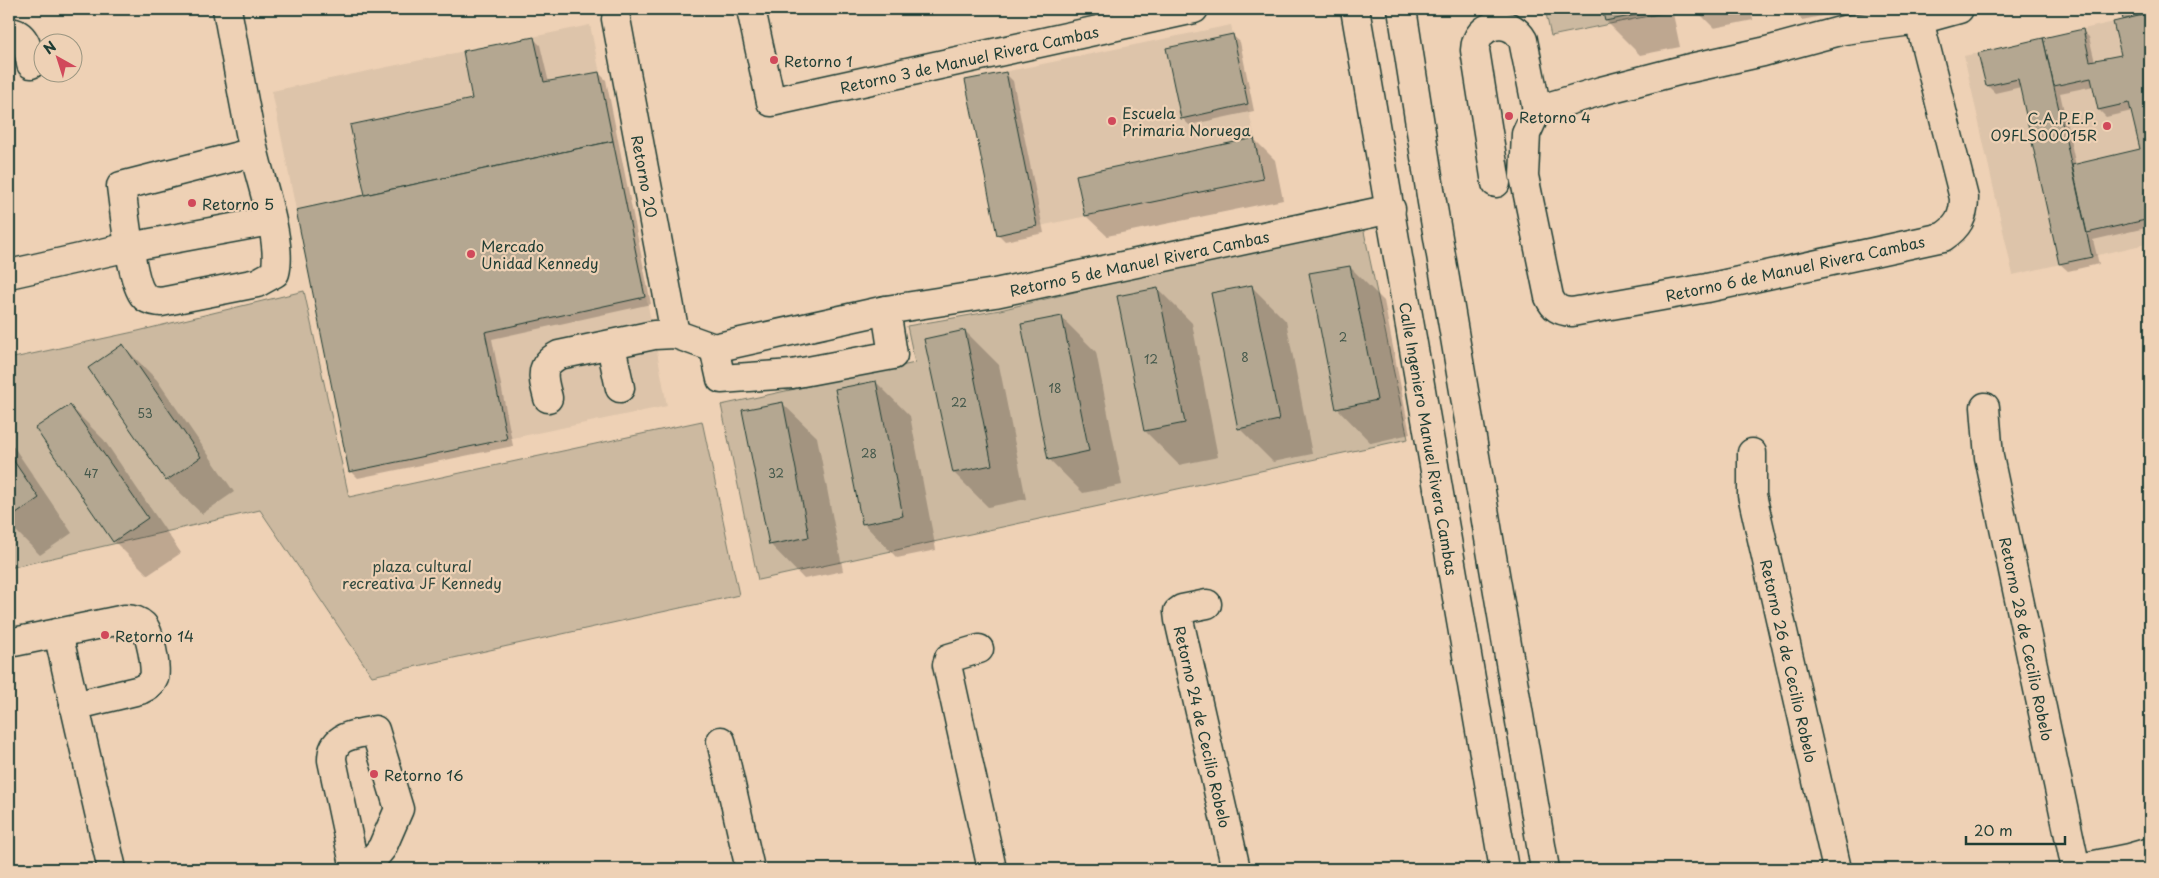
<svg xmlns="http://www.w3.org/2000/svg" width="2159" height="878" viewBox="0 0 2159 878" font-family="'Playpen Sans',sans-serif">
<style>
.built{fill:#ddc4aa}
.green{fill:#ccb9a0;stroke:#767b6a}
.shadow{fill:#0003;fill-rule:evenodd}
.building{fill:#b4a791;stroke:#1f3d34}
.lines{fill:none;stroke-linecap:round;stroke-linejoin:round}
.minor-casing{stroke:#1f3d34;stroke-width:31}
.minor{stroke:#eed1b5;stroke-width:28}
.poi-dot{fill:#d1495b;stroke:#eed1b5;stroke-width:2}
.labels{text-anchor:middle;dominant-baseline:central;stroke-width:4.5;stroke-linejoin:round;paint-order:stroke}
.number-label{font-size:12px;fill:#44584b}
.street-label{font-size:15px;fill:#1f3d34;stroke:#eed1b5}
.poi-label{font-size:15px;fill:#1f3d34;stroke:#eed1b5;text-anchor:start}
.park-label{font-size:15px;fill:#30493f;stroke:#eed1b5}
</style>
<rect width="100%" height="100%" fill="#eed1b5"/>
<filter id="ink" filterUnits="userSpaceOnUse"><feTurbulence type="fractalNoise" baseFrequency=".02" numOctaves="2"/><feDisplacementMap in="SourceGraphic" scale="10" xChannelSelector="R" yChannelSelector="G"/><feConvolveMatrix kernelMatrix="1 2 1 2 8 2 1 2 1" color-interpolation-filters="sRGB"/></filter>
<g filter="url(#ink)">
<g class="built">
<path d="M2121,9H2150V243L2013,275L1964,56L2123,20Z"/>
<path d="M590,25L654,335L667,406L349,472L272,91Z"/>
<path d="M1231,25L1263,179L997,235L965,80Z"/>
</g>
<g class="green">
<path d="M1545,9H1683L1551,36Z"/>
<path d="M1363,227L1408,439L758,580L721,405L915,363L907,326L1000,310L1178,267Z"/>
<path d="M304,291L349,497L702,421L739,595L372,676L260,510L9,568V359L138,331Z"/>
</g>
<g class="shadow">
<path d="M1604,9H1672L1680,47L1640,55L1606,21Z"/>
<path d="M1695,9H1751L1753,20L1714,28Z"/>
<path d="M1791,9H1840L1841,12L1802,20Z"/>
<path d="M2122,9H2150V227L2093,240L2099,264L2068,271L2060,264L2021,87L1995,93L1988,86L1980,54L2082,30L2089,37L2095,62L2122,56L2125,21ZM2094,86L2099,110L2106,117L2132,111L2141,150L2076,166L2060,93Z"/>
<path d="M1232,35L1240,42L1254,111L1189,125L1182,118Z"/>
<path d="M533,38L540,45L549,83L599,73L606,80L651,304L492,339L513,446L358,478L351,471L367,196L474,100Z"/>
<path d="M1006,74L1013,81L1044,233L1005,241L998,234Z"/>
<path d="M1254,139L1275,160L1283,200L1107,236L1086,216Z"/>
<path d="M1350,267L1384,301L1410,434L1371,443L1337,408Z"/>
<path d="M1252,287L1286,321L1312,454L1273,462L1239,428Z"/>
<path d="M1158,289L1192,323L1218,457L1179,465L1145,431Z"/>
<path d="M1062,318L1096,352L1122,485L1083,493L1049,459Z"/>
<path d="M965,331L999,365L1026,499L988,507L954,473Z"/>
<path d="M123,346L157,380L234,492L202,514L167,480L90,368Z"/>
<path d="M876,382L910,416L936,550L897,558L863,523Z"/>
<path d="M782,403L817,437L843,571L804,579L770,544Z"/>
<path d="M70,406L104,440L181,553L148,575L114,541Z"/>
<path d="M9,440L72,533L40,555L9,524Z"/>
</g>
<g class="building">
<path d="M1602,9H1645L1646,13L1605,21Z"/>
<path d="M2121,9H2150V14L2123,20Z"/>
<path d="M2147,14L2150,26V219L2087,233L2072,165L2140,149L2129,103L2098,110L2091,78L2054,86L2043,38L2083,29L2090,61L2121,55L2113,22Z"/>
<path d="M1233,34L1248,104L1181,119L1166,48Z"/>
<path d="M534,37L544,82L599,72L613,141L365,195L350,125L472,99L463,51Z"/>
<path d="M2043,38L2092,257L2059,264L2018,79L1986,86L1978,53Z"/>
<path d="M1006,72L1037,226L997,235L965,80Z"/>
<path d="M1254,138L1263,179L1085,216L1076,175Z"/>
<path d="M613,141L645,297L485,332L507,439L349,472L296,210Z"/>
<path d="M1350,266L1377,400L1336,409L1309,273Z"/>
<path d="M1252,285L1279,420L1238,429L1211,293Z"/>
<path d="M1158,288L1185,423L1144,431L1117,296Z"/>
<path d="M1062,316L1089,451L1048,460L1021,324Z"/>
<path d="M965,330L992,465L953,473L924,339Z"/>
<path d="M123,344L201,457L166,481L88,368Z"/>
<path d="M876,381L903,516L862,524L835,389Z"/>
<path d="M783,402L809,537L769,545L742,410Z"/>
<path d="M70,405L148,518L113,542L35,428Z"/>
<path d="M9,454L39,498L9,519Z"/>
</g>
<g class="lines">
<g class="minor-casing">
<g id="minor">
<path d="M227,9C236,57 244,105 254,152C261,184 283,243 275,273L257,283L161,302C155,301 148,301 144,296C131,283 124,207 121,186L254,152"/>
<path id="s1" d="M751,9L771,102L1194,9"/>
<path id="s2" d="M1355,9L1504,869"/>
<path d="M1402,9L1432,202L1545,869"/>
<path id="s3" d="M616,19L675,334"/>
<path d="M1919,20L1964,198C1964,217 1958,227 1943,237L1707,288L1572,312C1559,311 1554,308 1549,297L1524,176L1526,134L1537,110L1601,91L1686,69L1763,52L1844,30L1919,20L1959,9"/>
<path d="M9,32C26,33 28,50 31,64"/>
<path d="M1496,183L1475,50C1476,23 1510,16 1523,40L1537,110"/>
<path d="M9,274L129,247L270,221"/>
<path d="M611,346L620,388"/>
<path id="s4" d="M714,348L886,310L995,293L1391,209"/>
<path d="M714,348L721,379L792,374L893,355L886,310"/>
<path d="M548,398C543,378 538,366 559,355L654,335L675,334L714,348"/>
<path id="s5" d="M1985,407L1989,457L2076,869"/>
<path id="s6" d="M1752,453V495L1837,869"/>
<path id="s7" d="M1207,604L1182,609L1178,612L1179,620L1236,869"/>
<path d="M58,633L125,619C131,619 138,620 143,625C150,632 157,669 154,678C151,685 146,687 140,690L74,706"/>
<path d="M9,643L58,633L112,869"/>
<path d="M979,649L949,658L947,665L992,869"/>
<path d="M721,741L750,869"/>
<path d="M355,869L332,760C332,734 355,735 375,730L399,809L382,848L365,869"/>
<path d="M2075,869L2129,858L2150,852"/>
</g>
</g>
<use href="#minor" class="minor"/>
</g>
</g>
<g class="poi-dot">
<circle cx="774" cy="60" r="5"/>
<circle cx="1509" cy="116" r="5"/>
<circle cx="1112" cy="121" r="5"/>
<circle cx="2107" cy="126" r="5"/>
<circle cx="192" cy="203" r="5"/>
<circle cx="471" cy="254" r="5"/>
<circle cx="105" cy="635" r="5"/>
<circle cx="374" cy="774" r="5"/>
</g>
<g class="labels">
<g class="number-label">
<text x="1343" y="337">2</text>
<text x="1245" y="357">8</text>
<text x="1151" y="359">12</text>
<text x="1055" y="388">18</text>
<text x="959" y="402">22</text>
<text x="145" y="413">53</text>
<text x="869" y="453">28</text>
<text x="91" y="473">47</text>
<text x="776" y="473">32</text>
</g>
<g class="street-label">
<text stroke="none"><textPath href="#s1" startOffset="298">Retorno 3 de Manuel Rivera Cambas</textPath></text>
<text stroke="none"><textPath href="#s3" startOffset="160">Retorno 20</textPath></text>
<text stroke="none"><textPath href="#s4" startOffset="434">Retorno 5 de Manuel Rivera Cambas</textPath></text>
<text transform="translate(1795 268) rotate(-12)">Retorno 6 de Manuel Rivera Cambas</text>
<text stroke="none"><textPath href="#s2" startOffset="436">Calle Ingeniero Manuel Rivera Cambas</textPath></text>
<text stroke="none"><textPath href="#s5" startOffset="236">Retorno 28 de Cecilio Robelo</textPath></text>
<text stroke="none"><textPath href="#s6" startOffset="212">Retorno 26 de Cecilio Robelo</textPath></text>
<text stroke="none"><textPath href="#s7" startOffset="148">Retorno 24 de Cecilio Robelo</textPath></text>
</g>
<g class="poi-label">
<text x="784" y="60">Retorno 1</text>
<text x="1122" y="112">Escuela<tspan x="1122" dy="17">Primaria Noruega</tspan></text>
<text x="1519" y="116">Retorno 4</text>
<text x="2097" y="117" text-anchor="end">C.A.P.E.P.<tspan x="2097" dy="17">09FLS00015R</tspan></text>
<text x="202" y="203">Retorno 5</text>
<text x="481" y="245">Mercado<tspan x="481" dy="17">Unidad Kennedy</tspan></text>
<text x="115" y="635">Retorno 14</text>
<text x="384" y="774">Retorno 16</text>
</g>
<g class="park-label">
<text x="422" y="565">plaza cultural<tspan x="422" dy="17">recreativa JF Kennedy</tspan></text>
</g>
</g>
<rect width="2159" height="878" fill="none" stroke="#eed1b5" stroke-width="30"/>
<rect x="15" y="15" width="2129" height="848" fill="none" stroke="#1f3d34" stroke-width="2" filter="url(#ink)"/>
<g transform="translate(58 58) rotate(321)"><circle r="24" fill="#eed1b5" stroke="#9b9681"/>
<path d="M0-4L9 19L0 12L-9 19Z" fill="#d1495b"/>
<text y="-8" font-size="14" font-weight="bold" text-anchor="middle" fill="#1f3d34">N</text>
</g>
<path d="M1966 836v8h99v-8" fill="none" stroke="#1f3d34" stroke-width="2.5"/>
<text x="1974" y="836" font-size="15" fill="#1f3d34" stroke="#eed1b5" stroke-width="4" paint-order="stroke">20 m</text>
</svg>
